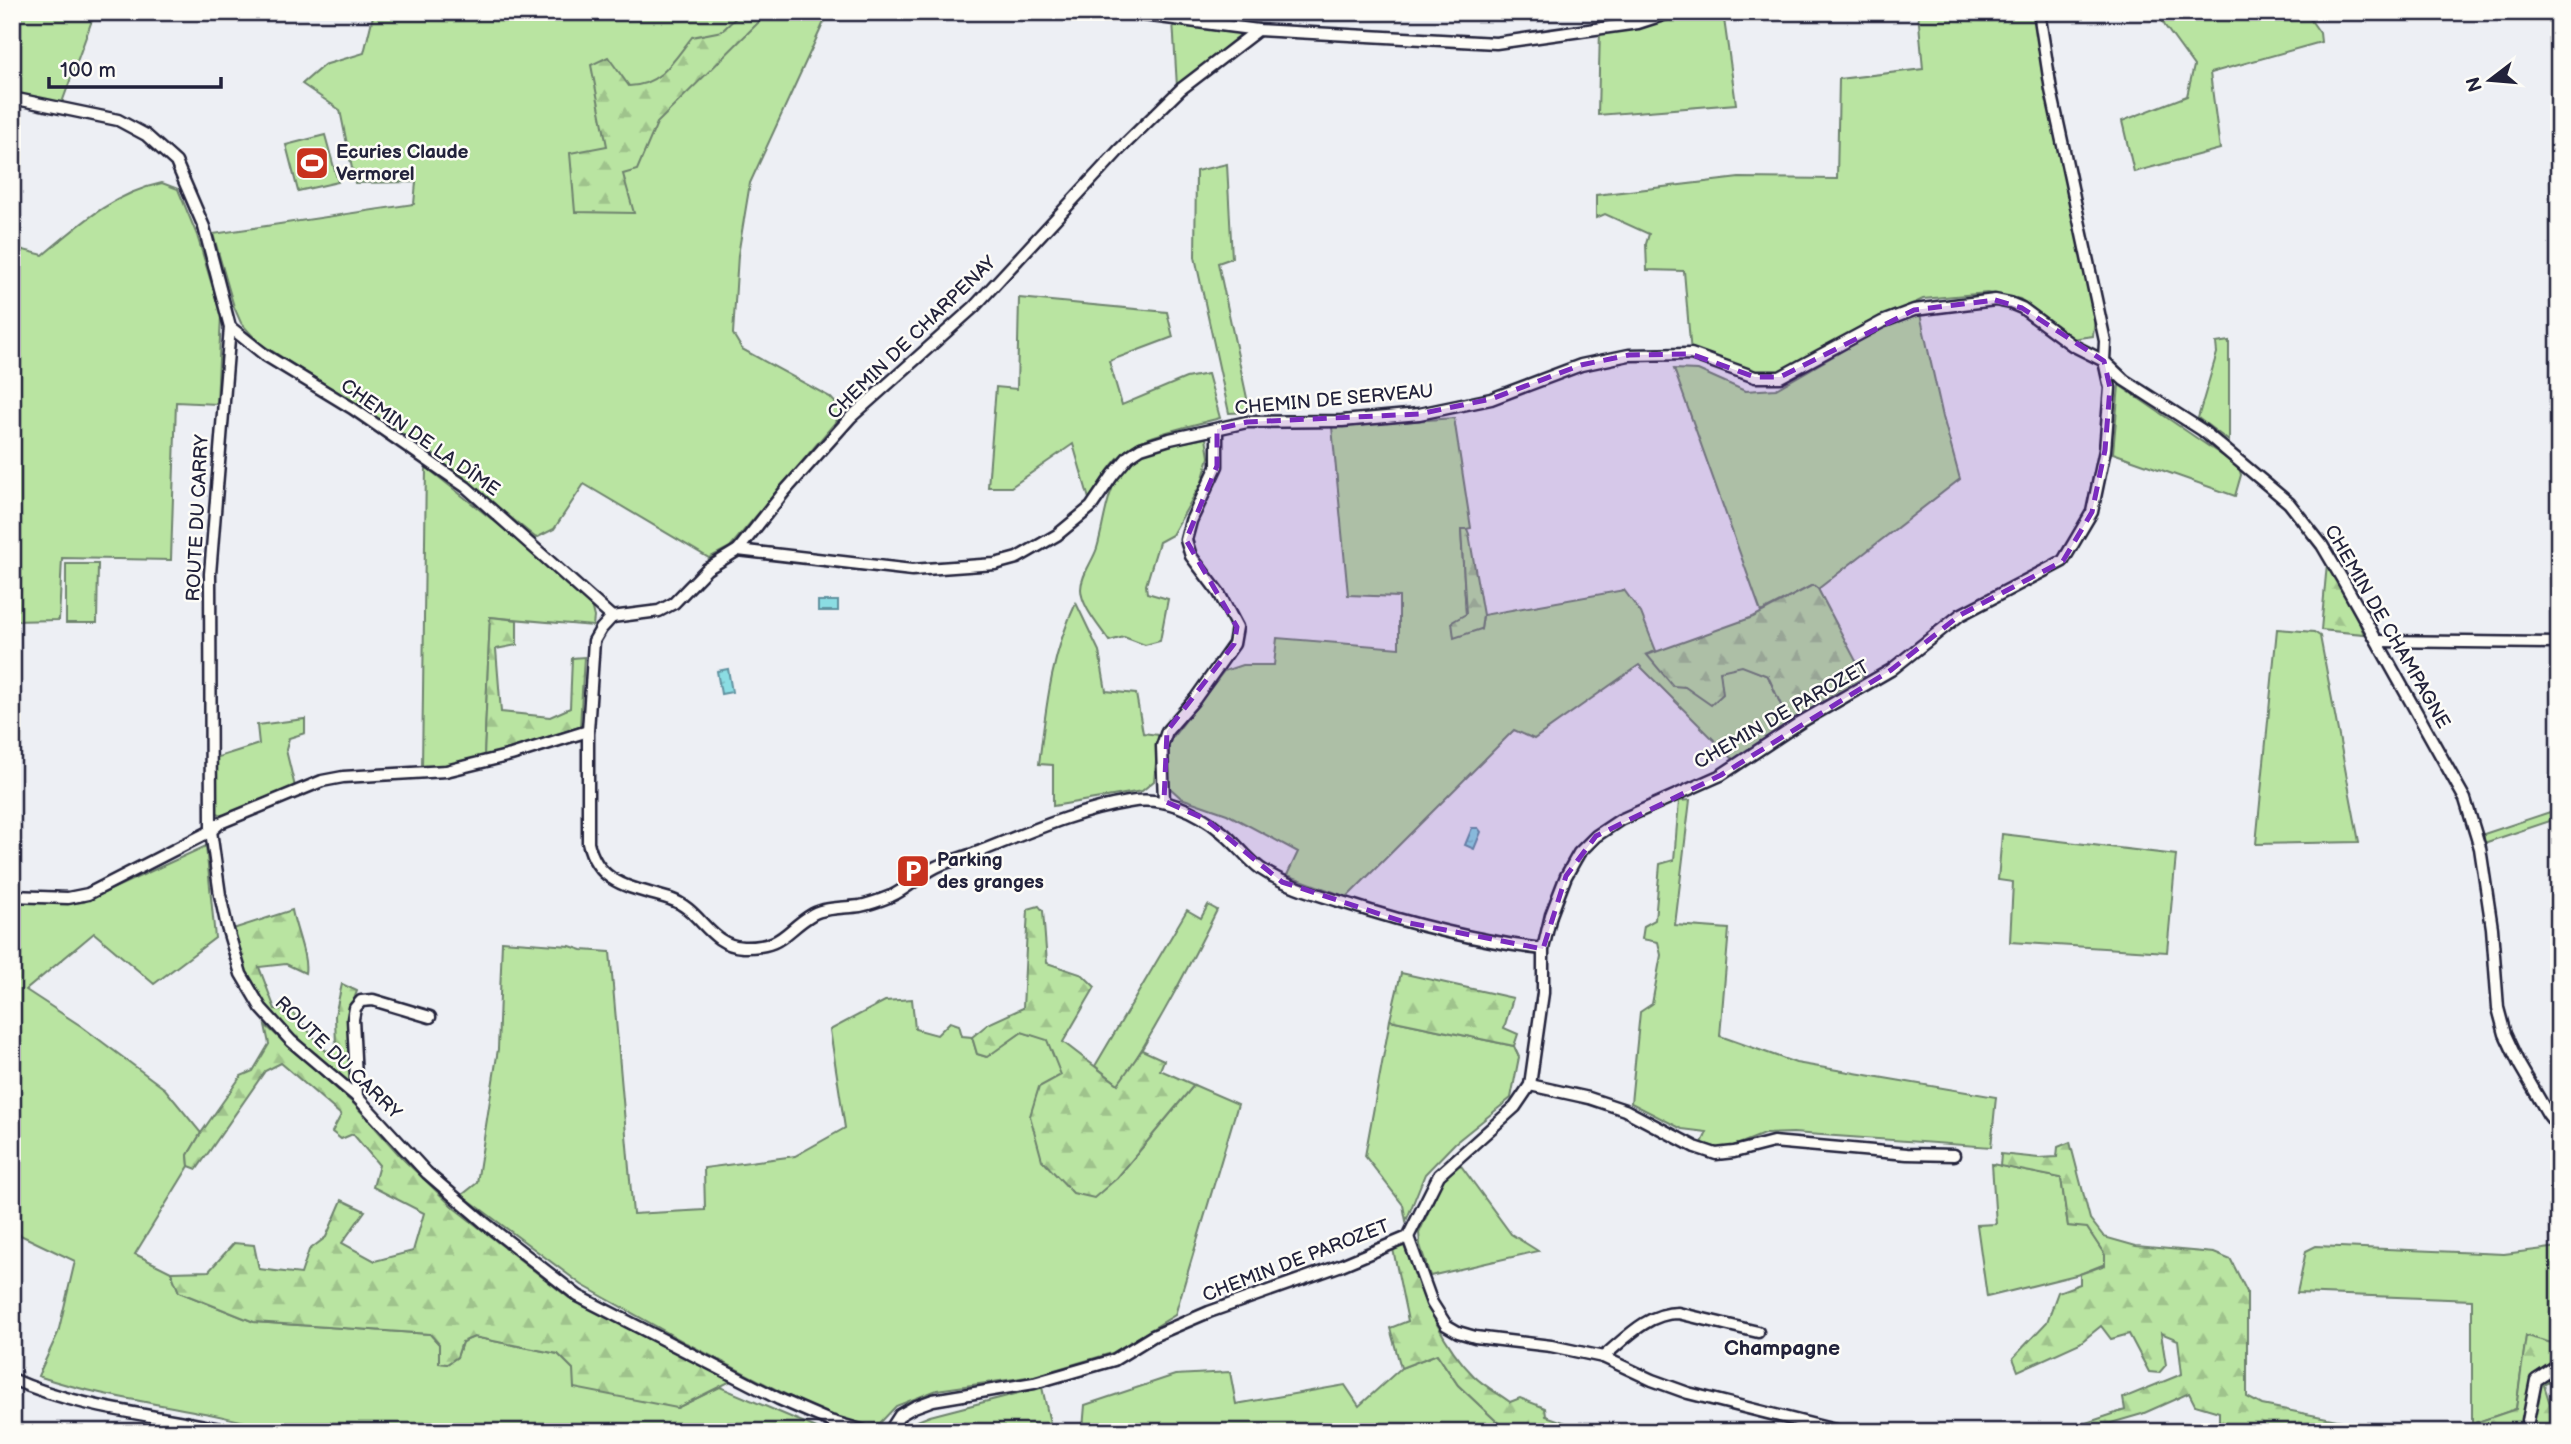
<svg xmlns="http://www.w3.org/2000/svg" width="2571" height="1444" viewBox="0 0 2571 1444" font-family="'Balsamiq Sans',sans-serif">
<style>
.green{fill:#b9e4a1;stroke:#6e836e;stroke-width:2}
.forest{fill:url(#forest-firs);stroke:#6e836e;stroke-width:2}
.water{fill:url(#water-ripples);stroke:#6192a0;stroke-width:2}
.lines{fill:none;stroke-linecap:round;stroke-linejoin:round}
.street-casing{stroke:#22223b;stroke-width:15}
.street{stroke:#fdfcf7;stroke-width:10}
.marked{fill:#7b2cbf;fill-opacity:0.2;stroke:#7b2cbf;stroke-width:5;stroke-dasharray:14 9;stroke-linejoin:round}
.labels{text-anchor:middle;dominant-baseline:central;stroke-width:5;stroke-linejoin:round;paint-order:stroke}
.poi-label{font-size:19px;font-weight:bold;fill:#22223b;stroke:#fdfcf7;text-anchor:start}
.street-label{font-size:19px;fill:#22223b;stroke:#fdfcf7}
.neighbourhood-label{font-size:21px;font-weight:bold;fill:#22223b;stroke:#fdfcf7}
</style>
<defs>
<pattern id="forest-firs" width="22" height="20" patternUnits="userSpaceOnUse" patternTransform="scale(1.75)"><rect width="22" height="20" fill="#b9e4a1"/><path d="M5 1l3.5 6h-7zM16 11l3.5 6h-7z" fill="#9fc38c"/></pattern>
<pattern id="water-ripples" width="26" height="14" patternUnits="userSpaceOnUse" patternTransform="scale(1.75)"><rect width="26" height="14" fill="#8bdde3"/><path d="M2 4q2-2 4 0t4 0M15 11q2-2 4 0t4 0" fill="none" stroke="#78bdc4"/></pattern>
</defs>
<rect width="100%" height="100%" fill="#edeff4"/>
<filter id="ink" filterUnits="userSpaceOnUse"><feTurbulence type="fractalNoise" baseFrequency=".0143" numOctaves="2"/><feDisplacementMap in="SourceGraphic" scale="14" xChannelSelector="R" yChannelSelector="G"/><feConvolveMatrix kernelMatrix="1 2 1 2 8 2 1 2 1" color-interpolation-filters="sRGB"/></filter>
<g filter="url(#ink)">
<g class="green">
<path d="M12,12H95L60,108L12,98Z"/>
<path d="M374,12H831L823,24L750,183L738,255L733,334L742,349L830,397L844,412L730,547L709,558L584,484L554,529L536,538L428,450L258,342L241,323L234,307L213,234L414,204L416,182L355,183L340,110L302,84L324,65L364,53Z"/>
<path d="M1648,12H1723L1736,104L1598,115L1600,28L1649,19Z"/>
<path d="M1918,12H2039L2097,300L2093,336L2071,339L2020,299L1987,293L1923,299L1881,319L1780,377H1755L1691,354L1684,271L1647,270L1646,244L1649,234L1605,214L1596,218V195L1739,178L1837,179L1839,79L1923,69Z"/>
<path d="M2157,12H2305L2320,33L2321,42L2210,73L2220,149L2134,172L2122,121L2187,96L2194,66L2165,26Z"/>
<path d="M1173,20L1237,29L1240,35L1177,87Z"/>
<path d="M325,135L338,182L298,191L286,145Z"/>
<path d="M1227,164L1232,258L1218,263L1250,412L1229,413L1195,257L1196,171Z"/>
<path d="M162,183L178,189L197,235L221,315L217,404L176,402L171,560L62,558L59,620L12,621V247L43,255C80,224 114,193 162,183Z"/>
<path d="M1019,298L1167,312L1173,337L1109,361L1122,405L1186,378L1208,374L1220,418C1197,424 1148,435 1130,447C1113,459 1101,482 1089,499L1073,444L1011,487H988L996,387L1017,389Z"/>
<path d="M1920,314L1943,417L1960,479L1818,589L1813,585L1761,612L1674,369L1698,370L1745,391L1776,389L1896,320Z"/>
<path d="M2229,341V441L2198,418L2217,353L2216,343Z"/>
<path d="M2119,385L2239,467L2241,475L2235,496L2113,453Z"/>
<path d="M1454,418L1471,528L1461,530L1466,614L1481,629L1483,615L1624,590L1641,613L1656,651L1647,654L1719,671L1742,665L1768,676L1790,725L1734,760L1639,665L1534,739L1514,730L1347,897L1287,875L1298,852L1227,814L1181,798L1169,787V742L1224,671L1242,665H1274L1277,638L1399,648V597L1348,595L1332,427Z"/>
<path d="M1206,438L1209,457L1202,482L1172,535L1159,542L1146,585L1147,593L1168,599L1160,641L1145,645L1124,637L1109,641C1100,627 1081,606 1081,589C1081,575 1093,561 1097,548C1108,511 1105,470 1147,452C1165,444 1187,442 1206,438Z"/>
<path d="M426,467L523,544L591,605L594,617L593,626L490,617L484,757L443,766L422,767Z"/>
<path d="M66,564H98L97,623H66Z"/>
<path d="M1076,603L1099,651L1106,691L1136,694L1143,733L1159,735L1154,781L1142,791L1053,806V765L1039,764C1046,708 1051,655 1076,603Z"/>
<path d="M2277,629L2314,632L2320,636L2359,842L2256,844Z"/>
<path d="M305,719V733L289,738L286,750L295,787L226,816L217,813L215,758L259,744L257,725Z"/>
<path d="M1690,800L1675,925L1729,929L1720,1036L1796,1063L1996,1097L1991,1147L1793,1133L1764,1134L1724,1150L1702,1143L1707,1132L1682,1129L1631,1103L1640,1012L1652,1004L1661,955L1658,942L1642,939L1644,926L1655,920L1660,864L1674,860L1679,801Z"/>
<path d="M2559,809V818L2484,843V834Z"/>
<path d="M2002,834L2176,855L2167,952L2010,942L2013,882L1998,880Z"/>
<path d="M206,846L215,938L154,984L94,933L26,990L81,1026L165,1089L201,1133L188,1155L189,1166L135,1254L171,1272L179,1292L254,1322L430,1334L439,1344L440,1363L447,1364L457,1357L462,1342L474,1337L558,1354L573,1369L677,1408L720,1387L826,1432H282C202,1407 117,1403 38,1376L58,1333L75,1261L12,1231V901L61,904L84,902Z"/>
<path d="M1208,905L1217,910C1187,970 1156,1030 1119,1085L1095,1066L1187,910L1201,918Z"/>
<path d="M502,941L570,946L582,950L610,952L633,1214L705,1210L704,1168L795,1156L845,1128L830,1030L885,1001L912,999L915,1029L937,1035L950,1022L959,1025L962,1036L972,1037L977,1054L986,1057L1022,1032L1047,1039L1062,1075L1117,1178L1194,1085L1238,1104L1175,1315L1112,1353L1034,1376L937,1390L896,1406L880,1423L863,1426L822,1413L686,1343L582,1285L462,1195L477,1183L498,1049Z"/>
<path d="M1390,1020L1514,1046L1519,1057L1511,1098L1455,1143L1425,1174L1406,1221L1403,1205L1365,1156Z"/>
<path d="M1459,1163L1511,1234L1538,1251L1430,1276L1420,1245L1419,1233L1442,1181Z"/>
<path d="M1992,1164L2061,1178L2068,1226L2087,1227L2105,1255V1264L2080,1274L1987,1297L1977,1225L1996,1224Z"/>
<path d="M2316,1246L2504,1254L2559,1247V1345L2526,1337L2516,1409L2472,1424V1300L2297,1293L2306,1251Z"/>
<path d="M1437,1354L1458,1385L1508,1432H1411L1407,1426L1367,1432H1068L1083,1429L1085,1405L1175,1375L1230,1372L1236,1404L1345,1385L1359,1406L1401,1368Z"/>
<path d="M1042,1387L1052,1432H902V1427L930,1416Z"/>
</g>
<g class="forest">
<path d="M742,12H769L657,123L637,170L623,174L634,213L575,212L570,153L607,146L591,65L608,57L629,86C661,85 674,60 692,37L722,31Z"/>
<path d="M1461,529H1467L1469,534L1483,615L1481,629L1454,638L1452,622L1466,614Z"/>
<path d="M2327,563L2355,613L2364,634L2321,630Z"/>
<path d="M1813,585L1818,589L1866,680L1790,725L1768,676L1742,666L1720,671L1723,694L1711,705L1685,687L1673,686L1647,655L1753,617Z"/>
<path d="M490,617L517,620V645L496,649L501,712L550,717L570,708L572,658L584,657L580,727L484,757Z"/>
<path d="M1039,906L1043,911L1047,963L1083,975L1095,987L1063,1042L1118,1084L1142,1050L1164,1060L1160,1070L1194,1085L1117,1178L1094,1198L1073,1193L1042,1160L1030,1116L1039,1087L1061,1075L1047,1040L1022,1032L987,1057L977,1054L972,1037L988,1024L1023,1008L1028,909Z"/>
<path d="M292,910C295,928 308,957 305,973L286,964L259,967L275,1009L291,1011L326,1051L336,1048L335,1015L342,984L357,991L347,1019L352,1083L345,1082C307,1049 266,1018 244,971C238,959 236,942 233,929Z"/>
<path d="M1401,973L1513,998L1504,1028L1518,1034L1514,1046L1390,1020Z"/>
<path d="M265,1025L355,1105L403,1159L454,1208L569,1298L731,1381L677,1408L574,1388L573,1369L558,1354L474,1337L462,1342L457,1357L447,1364L439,1363V1344L430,1334L254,1322L179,1292L171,1272L209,1271L234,1243L254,1245L259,1269L301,1274L309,1250L326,1237L342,1200L365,1211L342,1243L375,1261L413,1251L424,1213L373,1187L379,1165L353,1134L341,1139L332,1132L341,1115L281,1063L265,1071L197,1169L189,1166L188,1155L201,1133L241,1076L253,1071L269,1044Z"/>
<path d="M2070,1142L2090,1219L2104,1237L2136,1246L2214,1253L2231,1260L2247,1292V1397L2262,1405L2347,1422L2441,1429L2472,1424L2516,1409L2526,1336L2559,1345V1375L2544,1385L2559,1432H2219V1412L2195,1405L2189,1393L2142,1414L2080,1432V1425L2125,1410L2123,1398L2182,1374L2178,1340L2161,1333L2166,1365L2159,1373L2149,1372L2129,1334L2111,1339L2101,1326L2080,1343L2018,1371L2013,1358L2047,1322L2058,1292L2080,1284V1274L2105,1265V1255L2087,1228L2068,1226L2061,1178L2000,1166L2001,1154L2039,1158L2057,1157L2058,1147Z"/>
<path d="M1404,1246C1422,1292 1438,1340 1474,1376C1484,1386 1498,1393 1510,1402L1520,1398L1545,1408L1546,1416L1569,1424L1568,1432H1508L1458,1385L1437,1354L1401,1368L1390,1328L1408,1321L1393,1249Z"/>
</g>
<g class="water">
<rect x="818" y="601" width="20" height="10"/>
<path d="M728,669L732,692L721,694L717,671Z"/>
<path d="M1472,828H1478L1481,832L1474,849L1465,845Z"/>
</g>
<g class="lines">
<g class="street-casing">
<g id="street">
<path d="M1121,12L1258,30L1496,43L1638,23L1672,12"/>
<path d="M2039,12L2051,90L2105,341L2104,361L2124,380L2202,430L2289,503L2322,545L2345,584L2465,799L2480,848L2492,928L2498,1008L2505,1034L2519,1064L2548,1114L2559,1128"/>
<path d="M12,98L118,120L146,135L176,162L204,227L230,327L210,574L211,831L220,895L227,927L241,974L261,1008L291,1041L357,1097L427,1173L486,1224L578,1296L779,1399L830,1421L868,1432"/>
<path d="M230,327L265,355L352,408L466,487L612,617"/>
<path d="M738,550L912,570L995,564L1017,558L1057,535L1091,507L1113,475L1129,456L1141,448L1170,439L1247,422L1342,421L1419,414L1491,399L1581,365L1629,355L1691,354L1755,377H1780L1882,322L1914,310L1995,300L2010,303L2022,308L2072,345L2104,361L2110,388L2105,450L2092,512L2063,561L1960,615L1891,670L1801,722L1721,775L1620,820L1596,836L1579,853L1566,876L1551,915L1543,949V993L1530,1085L1515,1107L1439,1175L1408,1237L1339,1266L1209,1312L1153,1336L1114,1360L1034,1383L933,1400L914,1407L900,1415L889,1432"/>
<path d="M612,617L601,629L594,641L588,731V842C598,886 633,887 670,899C701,909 708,945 743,947C784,948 784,931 813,914C825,907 846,908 860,906C870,904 881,900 891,896C907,889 920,875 936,867C950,860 967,857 981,851C1029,832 1078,810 1129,802C1163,796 1196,810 1222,832C1236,843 1247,859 1261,869C1286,886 1316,894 1345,903C1410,924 1475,941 1543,949"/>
<path d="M612,617L659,611L674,603L707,569L738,550L784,492L851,417L974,307L1120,149L1181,89L1258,30"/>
<path d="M2378,641L2559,643"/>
<path d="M1164,801L1162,746L1167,731L1195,699L1234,644L1237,627L1219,593L1191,556L1186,540L1191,521L1217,466V429"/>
<path d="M12,896L68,898L88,894L211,831L220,823L322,781L343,777L446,771L511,755L588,731"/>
<path d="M1530,1085L1589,1098L1625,1110L1695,1147L1716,1154L1734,1152L1773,1142L1907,1154L1954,1155"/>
<path d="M357,1097L353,1019L355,1008L361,1001L373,1000L430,1017"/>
<path d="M1408,1237L1432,1303L1446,1325L1458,1332L1475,1337L1551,1346L1603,1357L1652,1380L1688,1393L1843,1432"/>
<path d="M1603,1357C1625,1339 1647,1313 1678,1313L1758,1332"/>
<path d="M12,1379C81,1410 161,1415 234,1432"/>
<path d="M2528,1421L2536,1380L2559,1365"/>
</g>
</g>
<use href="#street" class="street"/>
</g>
</g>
<path class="marked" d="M1995,300L2022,308L2104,361L2110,388L2105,450L2092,512L2063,561L1960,615L1891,670L1721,775L1596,836L1566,876L1543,949L1404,922L1282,882L1205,819L1164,801L1167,731L1234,644L1237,627L1186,540L1217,466V429L1247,422L1419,414L1491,399L1581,365L1629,355L1691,354L1755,377H1780L1914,310Z"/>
<defs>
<g id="stadium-square" transform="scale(1.75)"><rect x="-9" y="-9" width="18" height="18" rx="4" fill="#c8321e" stroke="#fdfcf7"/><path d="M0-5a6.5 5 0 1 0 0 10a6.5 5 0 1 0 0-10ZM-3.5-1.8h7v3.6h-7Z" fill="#fff"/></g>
<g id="parking-square" transform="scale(1.75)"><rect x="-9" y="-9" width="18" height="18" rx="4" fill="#c8321e" stroke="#fdfcf7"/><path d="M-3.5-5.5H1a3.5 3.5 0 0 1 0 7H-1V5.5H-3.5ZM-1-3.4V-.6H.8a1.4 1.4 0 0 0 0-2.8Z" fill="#fff"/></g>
</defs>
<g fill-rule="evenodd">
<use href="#stadium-square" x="312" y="163"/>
<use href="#parking-square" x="913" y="871"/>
</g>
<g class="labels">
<g class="poi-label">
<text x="336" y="152">Ecuries Claude<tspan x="336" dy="22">Vermorel</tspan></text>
<text x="937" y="860">Parking<tspan x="937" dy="22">des granges</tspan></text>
</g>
<g class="street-label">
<text transform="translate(912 338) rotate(-44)">CHEMIN DE CHARPENAY</text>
<text transform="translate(1334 400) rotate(-5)">CHEMIN DE SERVEAU</text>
<text transform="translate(420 438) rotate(35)">CHEMIN DE LA DÎME</text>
<text transform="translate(198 518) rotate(-87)">ROUTE DU CARRY</text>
<text transform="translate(2387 627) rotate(60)">CHEMIN DE CHAMPAGNE</text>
<text transform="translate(1782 715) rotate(-30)">CHEMIN DE PAROZET</text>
<text transform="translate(338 1058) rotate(44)">ROUTE DU CARRY</text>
<text transform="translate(1296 1261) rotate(-21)">CHEMIN DE PAROZET</text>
</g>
<g class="neighbourhood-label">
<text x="1782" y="1348">Champagne</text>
</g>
</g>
<rect width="2571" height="1444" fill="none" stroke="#fdfcf7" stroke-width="42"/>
<rect x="21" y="21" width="2529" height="1402" fill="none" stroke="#22223b" stroke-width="2.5" filter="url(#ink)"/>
<g transform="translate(2490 80) rotate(254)" stroke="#fdfcf7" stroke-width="5" paint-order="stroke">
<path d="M0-5L12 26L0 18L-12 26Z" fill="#22223b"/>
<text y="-10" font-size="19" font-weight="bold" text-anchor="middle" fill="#22223b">N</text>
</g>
<path d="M49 77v10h172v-10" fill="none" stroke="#22223b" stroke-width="3.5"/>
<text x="60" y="77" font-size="21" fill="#22223b" stroke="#fdfcf7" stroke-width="5" paint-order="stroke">100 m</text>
</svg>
